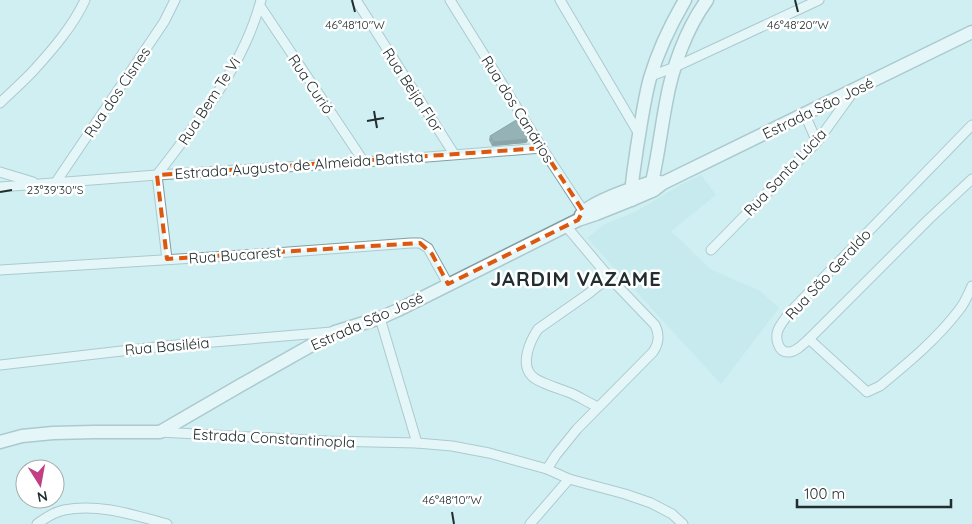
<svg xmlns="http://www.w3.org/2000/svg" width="972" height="524" viewBox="0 0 972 524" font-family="Quicksand,sans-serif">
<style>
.built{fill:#bce4e9}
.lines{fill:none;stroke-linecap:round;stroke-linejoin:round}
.street-casing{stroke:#819ea2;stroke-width:11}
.secondary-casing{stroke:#819ea2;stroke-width:15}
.street{stroke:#fff;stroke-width:9}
.secondary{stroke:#fff;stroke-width:12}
.wall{fill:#435b5e}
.shaded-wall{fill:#374a4c}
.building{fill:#4e6a6d;stroke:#374a4c}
.marked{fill:none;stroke:#de570e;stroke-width:4;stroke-dasharray:10 6;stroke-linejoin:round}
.ticks{fill:none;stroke:#212d2e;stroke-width:2}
.labels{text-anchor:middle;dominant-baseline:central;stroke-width:5;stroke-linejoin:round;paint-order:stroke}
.street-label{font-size:15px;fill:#212d2e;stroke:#fff}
.district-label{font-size:20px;font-weight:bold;letter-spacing:1px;fill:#212d2e;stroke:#fff}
.ticks-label{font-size:12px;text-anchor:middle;fill:#212d2e;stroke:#fff;stroke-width:5;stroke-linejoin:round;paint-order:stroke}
</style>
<rect width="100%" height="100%" fill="#d0eff2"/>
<path class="built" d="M701,175L716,195L671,231L710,269L760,291L779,308L721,384L587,238L605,224L635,212L682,184Z"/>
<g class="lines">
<g class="street-casing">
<g id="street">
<path d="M356,0L454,154"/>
<path d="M450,0L542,148L586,215"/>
<path d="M560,0L639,134"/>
<path d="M260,6L364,162"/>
<path d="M651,76L675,67L819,0"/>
<path d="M0,103C11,92 23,82 34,70C53,49 73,26 85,0"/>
<path d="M805,115L817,142"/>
<path d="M972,125L792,310C787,316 781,323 778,330C775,338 778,353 789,352C796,352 804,343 809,339L929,219L972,179"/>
<path d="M0,172L33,182"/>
<path d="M56,182L164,22L175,0"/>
<path d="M0,187L157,175L364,162L542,148"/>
<path d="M711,250L817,142L853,92"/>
<path d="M167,259L157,175C198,121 244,66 261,0"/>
<path d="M0,270L275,253L411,243H420L428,248L448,284"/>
<path d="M380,318L417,443"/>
<path d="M809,339L867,392L880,386C908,363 937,339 959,310C965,303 968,294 972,286"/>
<path d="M0,365L165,346L332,332"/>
<path d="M598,407C589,403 581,398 573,394C562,389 541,384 533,377C519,365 530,341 538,329L588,294L609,277"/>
<path d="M160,432L328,441L417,443L452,446L489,453L547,469L569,479L625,494L651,503L672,514L683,524"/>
<path d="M547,469L556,455L577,429L653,352C659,343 660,335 655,325L609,277L566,226"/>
<path d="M37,524C45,518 54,512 64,510C98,503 134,515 167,524"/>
<path d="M530,524L569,479"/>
</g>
</g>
<g class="secondary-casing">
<g id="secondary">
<path d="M652,191V182C658,156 661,129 666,103C672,68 686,29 707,0"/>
<path d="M631,200C631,182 635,164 637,147C641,124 644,100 650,78C658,51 671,24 685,0"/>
<path d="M581,215C589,202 636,187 652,182H660"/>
<path d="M0,442L22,436L53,433L94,432H160L241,385L335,332L380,318L398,310L578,220L596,214L631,200L654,190L663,183C767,133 869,82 972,32"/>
</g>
</g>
<use href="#street" class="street"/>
<use href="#secondary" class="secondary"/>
</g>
<path class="wall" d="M490,136H531L529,139L526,143L492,146L489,140Z"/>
<path class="shaded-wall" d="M531,136L529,139L526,143L492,146L494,142Z"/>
<path class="building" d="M518,119L531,136L528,139L494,142L490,136Z"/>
<path d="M0 0H972V524H0ZM542,148L583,211L578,220L448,284L432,254L420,243L167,259L157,175Z" fill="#d0eff2" fill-opacity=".55" fill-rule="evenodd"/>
<path class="marked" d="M542,148L583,211L578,220L448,284L432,254L420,243L167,259L157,175Z"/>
<path class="ticks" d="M352,0L355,12M795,0L798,12M374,111L377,128M367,121L384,118M0,192L12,190M452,512L454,524"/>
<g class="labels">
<g class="street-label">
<text transform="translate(311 84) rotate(56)">Rua Curió</text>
<text transform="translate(413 90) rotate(57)">Rua Beija Flor</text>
<text transform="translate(117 92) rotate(-56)">Rua dos Cisnes</text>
<text transform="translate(209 101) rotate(-57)">Rua Bem Te Vi</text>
<text transform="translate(818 108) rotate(-26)">Estrada São José</text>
<text transform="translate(518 109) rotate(58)">Rua dos Canários</text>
<text transform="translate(299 165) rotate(-4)">Estrada Augusto de Almeida Batista</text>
<text transform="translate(785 172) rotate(-47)">Rua Santa Lúcia</text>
<text transform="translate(235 255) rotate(-4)">Rua Bucarest</text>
<text transform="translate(828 274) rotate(-47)">Rua São Geraldo</text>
<text transform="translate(367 321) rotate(-24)">Estrada São José</text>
<text transform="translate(167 346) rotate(-5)">Rua Basiléia</text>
<text transform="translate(274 438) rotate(3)">Estrada Constantinopla</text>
</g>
<g class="district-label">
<text x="576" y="278">JARDIM VAZAME</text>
</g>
</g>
<g class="ticks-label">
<text x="355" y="29">46°48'10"W</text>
<text x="798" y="29">46°48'20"W</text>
<text x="55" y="194">23°39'30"S</text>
<text x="452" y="504">46°48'10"W</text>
</g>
<g transform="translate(40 484) rotate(169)"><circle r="24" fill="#ffffff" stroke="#a6abab"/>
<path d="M0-4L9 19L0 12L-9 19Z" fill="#c33f84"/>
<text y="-8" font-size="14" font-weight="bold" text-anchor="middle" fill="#212d2e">N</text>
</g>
<path d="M797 499v8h154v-8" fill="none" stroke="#212d2e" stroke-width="2.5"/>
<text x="804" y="499" font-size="15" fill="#212d2e" stroke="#ffffff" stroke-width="4" paint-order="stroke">100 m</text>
</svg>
